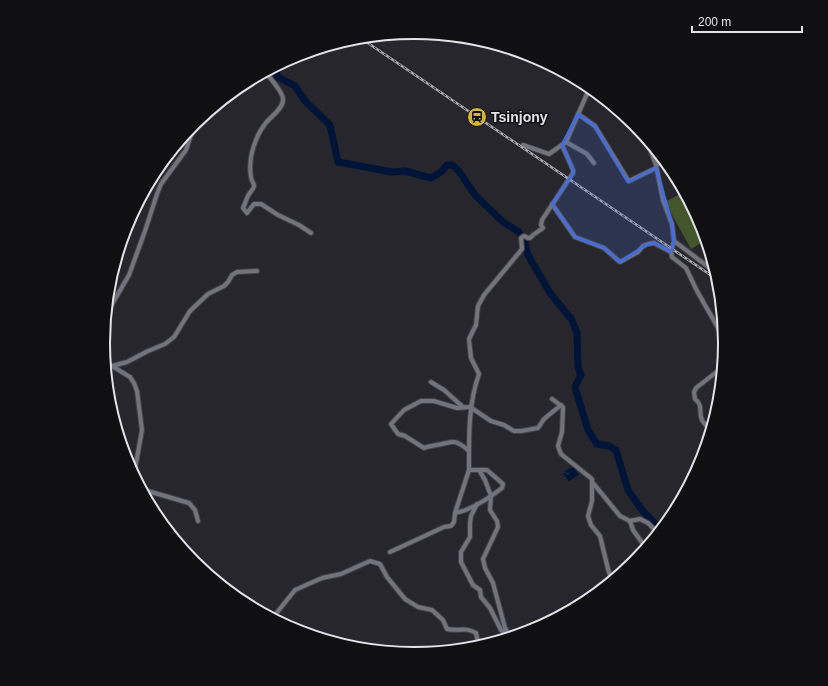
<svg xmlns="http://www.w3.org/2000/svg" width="828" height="686" viewBox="0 0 828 686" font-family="Helvetica,sans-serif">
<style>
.pitch{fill:#43552a}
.water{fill:url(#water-ripples)}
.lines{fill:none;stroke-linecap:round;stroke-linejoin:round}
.stream{stroke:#001438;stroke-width:1}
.river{stroke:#001438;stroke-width:7}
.minor-casing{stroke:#424248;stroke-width:6}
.minor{stroke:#73737b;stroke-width:4}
.rail-casing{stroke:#abaab0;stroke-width:2.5}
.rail{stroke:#101013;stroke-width:1;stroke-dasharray:3;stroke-linecap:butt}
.marked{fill:#446cdb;fill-opacity:0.2;stroke:#446cdb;stroke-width:3;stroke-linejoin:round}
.labels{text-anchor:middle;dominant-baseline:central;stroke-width:3;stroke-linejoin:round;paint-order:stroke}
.poi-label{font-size:14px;font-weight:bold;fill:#e2e2e7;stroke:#101013;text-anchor:start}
.rim{fill:none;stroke:#e2e2e7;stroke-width:2}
</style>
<defs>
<pattern id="water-ripples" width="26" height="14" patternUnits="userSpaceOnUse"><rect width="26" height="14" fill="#001438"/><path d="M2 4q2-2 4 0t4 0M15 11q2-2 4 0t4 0" fill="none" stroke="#253655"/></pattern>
</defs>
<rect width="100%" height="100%" fill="#27262d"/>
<path class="pitch" d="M684,192L701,224L706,240L691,249L665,202Z"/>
<path class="water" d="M573,466L579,475L569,481L562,473Z"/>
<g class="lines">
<path class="stream" d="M641,537L648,546"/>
<path class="river" d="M274,67L278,77L295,86L305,101L330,125L338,162L392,172L405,171L431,178L441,172L447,165H452L458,170L475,195L503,222L519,232L525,242L528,255L550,293L572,320L577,333L578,367L581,375L575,387L588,430L597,444L609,446L616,450L628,490L642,510L661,530"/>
<g class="minor-casing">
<g id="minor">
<path d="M265,72C270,78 284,93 283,100C283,109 270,117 265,124C261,129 258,135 256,140C251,152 249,165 251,177C251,180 254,183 254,186C254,189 249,193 248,196C246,200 245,204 243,208L247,213L254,204H261L278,215L299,225L311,233"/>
<path d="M578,114L595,126L628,180L629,181L656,168"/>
<path d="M646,138L656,165L663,200L672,224L674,241L671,252L672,257L686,268L697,291L725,340"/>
<path d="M566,142L587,154L594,163"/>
<path d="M523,145L549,154L566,142L590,87"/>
<path d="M656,165L665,161"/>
<path d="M552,204L575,237L604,248L620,262L638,252L643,246L648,244L654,243L671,252"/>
<path d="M674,241L711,269L715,271"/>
<path d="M104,329L111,306L129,275L145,231L157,194L161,184L186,150L192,132L193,124"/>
<path d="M105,364L112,366L127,362L148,351L165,344L174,337L190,311L208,294L224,286L228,282L232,275L237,272L257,271"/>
<path d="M112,366L130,377L134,383L137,391L142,430L134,475"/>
<path d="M431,382L444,390L463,407"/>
<path d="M552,399L563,407L562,432L558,446L561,454L592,479V501L588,516L591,525L600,536L608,569L612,581"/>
<path d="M711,430C708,427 704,424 702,420C698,412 704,406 695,399L694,392L696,388L719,370L722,369"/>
<path d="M469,451C454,438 454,442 437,445C432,446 428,446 424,448L405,436L398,434L391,424L404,410L421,401H434L457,408L470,407L491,421L504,425L514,431H521L538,428L544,419L561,405"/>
<path d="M469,470C469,437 468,405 479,374L471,358L469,339L476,325L478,306L484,295L522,249L521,238L524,236L528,238H530C534,233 538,232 543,228L541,225L542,220L573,173V170L562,145"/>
<path d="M479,470L485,480L491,496L490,510L497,521L498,527L483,559L485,568L493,583L505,628L511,637"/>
<path d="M593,483L620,516L630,521L640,519L648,523L658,533"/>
<path d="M141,489L189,503L195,510L198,521"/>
<path d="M477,504L471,516L470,523V537L461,552V562L473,585L480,590L481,597L490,608L501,630L509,635"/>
<path d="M630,521L633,530L646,548"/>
<path d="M390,552L444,527L451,526L454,522L455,513L469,470H487L503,484L502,488C489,498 472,510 455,513"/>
<path d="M269,616L275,615L295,590L322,578L341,574L370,561L380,564L387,577L405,599L418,607L432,610L443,620L447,629C460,632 463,626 476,633L479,647"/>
</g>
</g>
<use href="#minor" class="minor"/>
<g class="rail-casing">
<path id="rail" d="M359,37L718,280"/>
</g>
<use href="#rail" class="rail"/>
</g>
<path class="marked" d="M578,114L595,126L628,182L656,168L672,224L674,241L671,252L654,243L648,244L620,262L604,248L575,237L552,204L574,172L562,145Z"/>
<defs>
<g id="station-disc" transform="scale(1)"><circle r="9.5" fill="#d5b534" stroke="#101013"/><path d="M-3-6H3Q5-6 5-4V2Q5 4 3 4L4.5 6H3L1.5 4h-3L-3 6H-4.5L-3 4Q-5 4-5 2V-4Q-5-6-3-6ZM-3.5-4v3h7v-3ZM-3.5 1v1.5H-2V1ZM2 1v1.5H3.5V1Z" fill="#111"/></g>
</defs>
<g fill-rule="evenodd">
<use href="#station-disc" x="477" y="117"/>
</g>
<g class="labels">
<g class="poi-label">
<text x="491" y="117">Tsinjony</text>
</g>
</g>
<path d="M0 0H828V686H0ZM110 343a304 304 0 1 1 608 0a304 304 0 1 1-608 0Z" fill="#101013" fill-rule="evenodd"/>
<path class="rim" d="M110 343a304 304 0 1 1 608 0a304 304 0 1 1-608 0Z"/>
<path d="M692 26v6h110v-6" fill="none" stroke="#e2e2e7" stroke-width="2"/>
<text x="698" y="26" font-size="12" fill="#e2e2e7" stroke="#101013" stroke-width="3" paint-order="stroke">200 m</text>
</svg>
